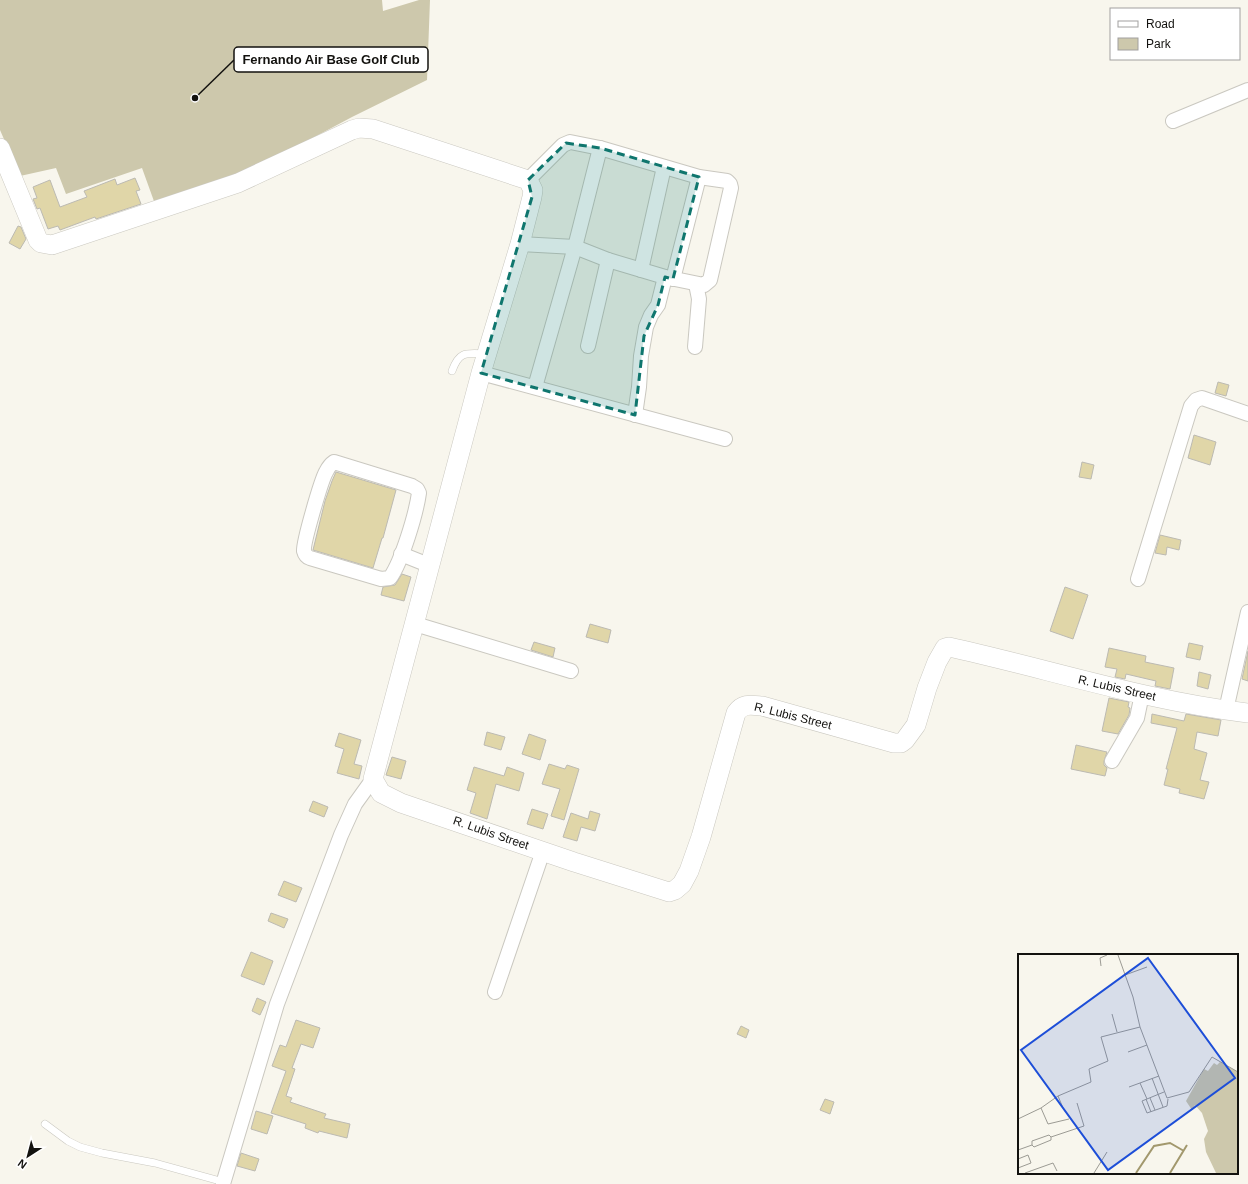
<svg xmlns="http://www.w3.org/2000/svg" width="1248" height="1184" viewBox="0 0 1248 1184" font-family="Arial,sans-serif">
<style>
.green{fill:#cdc8ac}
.building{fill:#e0d6a8;stroke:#bcbab2}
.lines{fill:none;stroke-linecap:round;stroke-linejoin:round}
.lane-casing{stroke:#cac8c0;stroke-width:8}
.street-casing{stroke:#cac8c0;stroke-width:16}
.secondary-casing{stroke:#cac8c0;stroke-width:20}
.lane{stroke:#fff;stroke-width:7}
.street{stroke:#fff;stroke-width:14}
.secondary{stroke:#fff;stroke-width:19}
.marked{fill:#0f766e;fill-opacity:0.2;stroke:#0f766e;stroke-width:3;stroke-dasharray:8 5;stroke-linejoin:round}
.labels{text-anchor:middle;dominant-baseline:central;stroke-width:4;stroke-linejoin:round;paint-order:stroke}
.street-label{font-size:12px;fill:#13120f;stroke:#fff}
.inset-river{fill:none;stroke:#a2986d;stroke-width:2}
.inset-road{fill:none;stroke:#9c9b94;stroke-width:1}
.view{fill:#1d4ed8;fill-opacity:0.15;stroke:#1d4ed8;stroke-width:2}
.inset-edge{fill:none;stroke:#13120f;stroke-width:2}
.leader{fill:none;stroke:#13120f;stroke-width:1.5}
.callout-dot{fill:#13120f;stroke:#fff;stroke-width:1.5}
.callout{fill:#fff;stroke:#13120f;stroke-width:1.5}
.callout-label{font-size:13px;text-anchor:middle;font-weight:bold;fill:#13120f}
</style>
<rect width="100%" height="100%" fill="#f8f6ed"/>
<path class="green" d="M0,0H382L383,11L419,0H430L427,80L352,117L247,173L155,204L142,168L66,194L56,168L20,176L0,130Z"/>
<g class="building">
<path d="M135,178L140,190L136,191L141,204L96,219L95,217L60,230L58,226L48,229L40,208L37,209L33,199L37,198L33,187L50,180L60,207L87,197L84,191L97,186L115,179L117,185Z"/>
<path d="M18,226L21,227L26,239L20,249L9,243Z"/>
<path d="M1218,382L1229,385L1226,396L1215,393Z"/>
<path d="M1194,435L1216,442L1210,465L1188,458Z"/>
<path d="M1082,462L1094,465L1091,479L1079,477Z"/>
<path d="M336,472L396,490L383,538H382L373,568L313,550L325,501L332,481Z"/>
<path d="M1160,535L1181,540L1179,550L1167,547L1166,555L1155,553Z"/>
<path d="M402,574L411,577L404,601L381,595L383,587L395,585Z"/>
<path d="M1065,587L1088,595L1073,639L1050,631Z"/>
<path d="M590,624L611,630L608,643L586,637Z"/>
<path d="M534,642L555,648L553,657L531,650Z"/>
<path d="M1189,643L1203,646L1200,660L1186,657Z"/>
<path d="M1109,648L1146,656L1145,662L1174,668L1170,689L1155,686L1156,681L1126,674L1125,679L1115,677L1117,669L1105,667Z"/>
<path d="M1248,651V681L1242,679Z"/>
<path d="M1199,672L1211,675L1208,689L1197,686Z"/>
<path d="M1109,698L1129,702L1128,707L1130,708L1129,715L1118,734L1102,731Z"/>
<path d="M1152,714L1184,721L1186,714L1221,720L1218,736L1197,732L1194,749L1207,753L1200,780L1209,782L1204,799L1179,793L1180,789L1164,785L1168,769H1166L1177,728L1151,723Z"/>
<path d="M487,732L505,737L501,750L484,745Z"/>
<path d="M339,733L361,740L354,764L362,766L359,779L337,773L344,749L335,746Z"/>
<path d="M529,734L546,740L540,760L522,754Z"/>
<path d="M1076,745L1107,752L1104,761V765L1107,768L1105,776L1071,769Z"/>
<path d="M392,757L406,761L401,779L386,775Z"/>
<path d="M549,764L565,769L567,765L579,769L564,820L551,816L560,789L542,784Z"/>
<path d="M474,767L504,776L507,767L524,773L519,791L496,784L487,819L470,813L476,793L467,790Z"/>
<path d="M313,801L328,807L324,817L309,811Z"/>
<path d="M532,809L548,814L543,829L527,824Z"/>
<path d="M590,811L600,814L595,831L581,827L577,841L563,837L571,813L588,819Z"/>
<path d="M284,881L302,888L296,902L278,895Z"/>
<path d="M271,913L288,919L284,928L268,921Z"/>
<path d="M251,952L273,961L264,985L241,976Z"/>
<path d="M257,998L266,1002L260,1015L252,1011Z"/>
<path d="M296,1020L320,1028L313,1048L301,1044L292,1068L295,1069L286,1096L292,1098L290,1102L326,1114L324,1118L350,1124L347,1138L319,1131L318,1133L305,1128L306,1124L271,1113L286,1071L272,1066L280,1045L286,1047Z"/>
<path d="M741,1026L749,1030L746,1038L737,1034Z"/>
<path d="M825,1099L834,1102L830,1114L820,1110Z"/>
<path d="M256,1111L273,1116L267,1134L251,1129Z"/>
<path d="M241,1153L259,1159L255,1171L237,1166Z"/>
</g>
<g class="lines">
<g class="lane-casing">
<g id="lane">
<path d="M452,371C459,351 466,353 485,354"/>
<path d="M45,1124L68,1141L80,1147L102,1153L155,1163L224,1182"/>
</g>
</g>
<g class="street-casing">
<g id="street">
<path d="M1173,121L1248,90"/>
<path d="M520,244L575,247L608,260L665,277L704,285L710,280L731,188L730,184L727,181L699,177L600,148L570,142L563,145L528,180"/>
<path d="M641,270L664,167"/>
<path d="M673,279L699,177"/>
<path d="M588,346L608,260"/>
<path d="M695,347L699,299L696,284"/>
<path d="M481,373L725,439"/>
<path d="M535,387L575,247L600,148"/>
<path d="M635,415L639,387L641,356L646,327L651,315L658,305L665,277"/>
<path d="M334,462L412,486L417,489L419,493C416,514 402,561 390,578L381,579L310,558C307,557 305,555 304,551C303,543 321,481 326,472C328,468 331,464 334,462Z"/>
<path d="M401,554L431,566"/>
<path d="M1138,579L1191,406L1196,400L1202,398L1248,414"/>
<path d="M415,624L571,671"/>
<path d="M1226,710L1248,612"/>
<path d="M1112,761L1137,718L1142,694"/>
<path d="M495,992L543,851"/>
<path d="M223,1184L277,1004L341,835L355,804L373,779"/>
</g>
</g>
<g class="secondary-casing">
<path id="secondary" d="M0,148L38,240L41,243L52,245L238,183L352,130L359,128L373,129L528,180L533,190L532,197L520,244L481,373L373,779L381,793L401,803L574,862L669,892L675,890L682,884L689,871L701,837L736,713C743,703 751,705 762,706L894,743H901L905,740L916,725L927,688L937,662L945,648L949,647C1049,669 1146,701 1248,713"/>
</g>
<use href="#lane" class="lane"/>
<use href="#street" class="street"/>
<use href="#secondary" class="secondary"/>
</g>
<path class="marked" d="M566,143L600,148L699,177L673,279L665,277L658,305L644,336L635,415L481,373L532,197L528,180Z"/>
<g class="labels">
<g class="street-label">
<text transform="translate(1117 688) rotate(13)">R. Lubis Street</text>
<text transform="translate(793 716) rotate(14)">R. Lubis Street</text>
<text transform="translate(491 833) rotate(19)">R. Lubis Street</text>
</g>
</g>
<g transform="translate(1018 954)">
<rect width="220" height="220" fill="#f8f6ed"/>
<path d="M202,108L220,118V219H198L188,198L186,185L190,177L184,159L177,151L174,156L168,147L186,115L190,117L196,109L199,111Z" fill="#cdc8ac"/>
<path class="inset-river" d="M118,219L136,192L152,189L166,197M152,219L169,191"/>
<path class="inset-road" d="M100,1L115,43L122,73L149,144L171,138L194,103L220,118M83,12L82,4L89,1M107,21L129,13M94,60L99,78M110,98L129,91M134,124L145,153M122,129L129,145M111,133L141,122M146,138L124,147L129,159L149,152L150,145M40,142L45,154M132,144L137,156M128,145L133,158M23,154L30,170L51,165M0,165L23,154L40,142L73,128L71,115L90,107L83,83L122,73M33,183L66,172L59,149M0,196L14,191V187L31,181L33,183V186L16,193L14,191M0,205L10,201L13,209L0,214M7,219L35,209L39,217M76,219L89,198"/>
<path class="view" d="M130,4L217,124L90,216L3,96Z"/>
<rect width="220" height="220" class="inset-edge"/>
</g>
<path class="leader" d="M195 98L234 60"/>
<circle class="callout-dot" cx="195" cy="98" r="4"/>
<rect class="callout" x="234" y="47" width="194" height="25" rx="4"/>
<g class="callout-label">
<text x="331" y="64">Fernando Air Base Golf Club</text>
</g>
<rect x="1110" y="8" width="130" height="52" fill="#ffffff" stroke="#a1a09f"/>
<rect x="1118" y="21" width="20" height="6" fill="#ffffff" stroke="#a1a09f"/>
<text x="1146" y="28" font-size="12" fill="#13120f">Road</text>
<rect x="1118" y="38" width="20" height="12" fill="#cdc8ac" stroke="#a1a09f"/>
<text x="1146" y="48" font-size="12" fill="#13120f">Park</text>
<g transform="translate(28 1156) rotate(216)" stroke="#ffffff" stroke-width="3" paint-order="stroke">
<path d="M0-3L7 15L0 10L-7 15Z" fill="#13120f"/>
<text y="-6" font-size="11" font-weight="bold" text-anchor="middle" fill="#13120f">N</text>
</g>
</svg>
